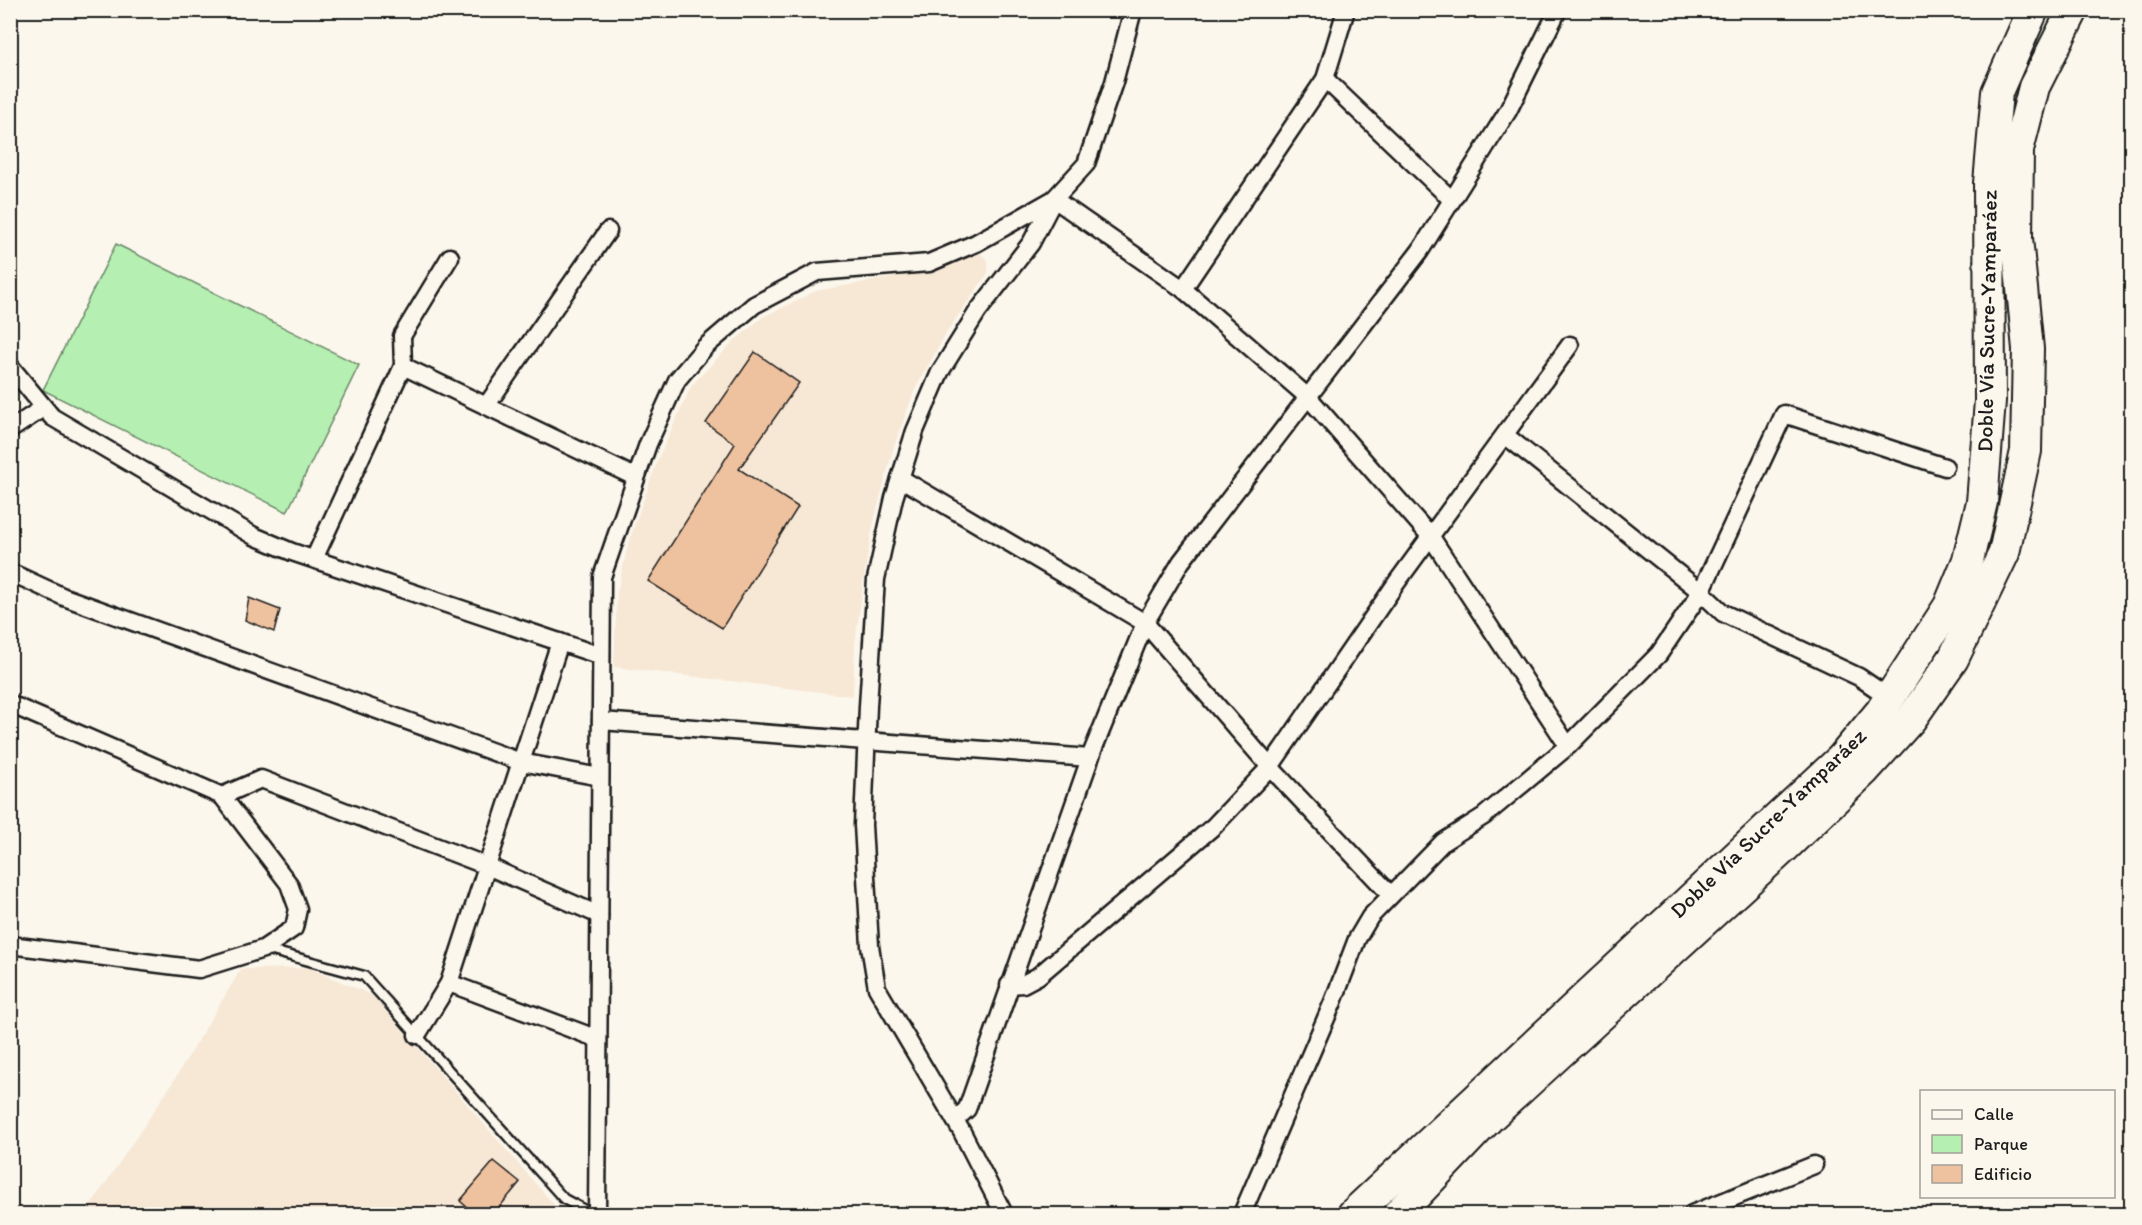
<svg xmlns="http://www.w3.org/2000/svg" width="2142" height="1225" viewBox="0 0 2142 1225" font-family="Itim,sans-serif">
<style>
.built{fill:#f7e7d5}
.green{fill:#b6efb2;stroke:#698667;stroke-width:1.5}
.building{fill:#efc29f;stroke:#1c1c1c;stroke-width:1.5}
.lines{fill:none;stroke-linecap:round;stroke-linejoin:round}
.lane-casing{stroke:#1c1c1c;stroke-width:13}
.street-casing{stroke:#1c1c1c;stroke-width:21}
.highway-casing{stroke:#1c1c1c;stroke-width:34}
.lane{stroke:#fbf7ec;stroke-width:8}
.street{stroke:#fbf7ec;stroke-width:16}
.highway{stroke:#fbf7ec;stroke-width:30}
.labels{text-anchor:middle;dominant-baseline:central;stroke-width:4.5;stroke-linejoin:round;paint-order:stroke}
.street-label{font-size:22px;fill:#1c1c1c;stroke:#fbf7ec}
</style>
<rect width="100%" height="100%" fill="#fbf7ec"/>
<filter id="ink" filterUnits="userSpaceOnUse"><feTurbulence type="fractalNoise" baseFrequency=".0167" numOctaves="2"/><feDisplacementMap in="SourceGraphic" scale="12" xChannelSelector="R" yChannelSelector="G"/><feConvolveMatrix kernelMatrix="1 2 1 2 8 2 1 2 1" color-interpolation-filters="sRGB"/></filter>
<g filter="url(#ink)">
<g class="built">
<path d="M979,253L988,260V273L948,330L915,389L894,446L873,524L865,570L855,643L853,696L614,667L617,593L629,541L658,459L692,385L733,342L763,317L816,291L923,272Z"/>
<path d="M309,968L372,995L555,1206L551,1214H85L170,1087L241,969Z"/>
</g>
<path class="green" d="M116,244L359,365L287,512L43,390Z"/>
<g class="building">
<path d="M755,352L799,383L739,469L798,507L722,628L648,581L735,444L706,423Z"/>
<path d="M249,598L280,610L274,632L245,620Z"/>
<path d="M494,1161L520,1182L493,1215H476L460,1201Z"/>
</g>
<g class="lines">
<g class="lane-casing">
<path id="lane" d="M265,949L364,976L564,1199L592,1214"/>
</g>
<g class="street-casing">
<g id="street">
<path d="M1325,79L1452,200"/>
<path d="M1183,289L1325,79L1346,10"/>
<path d="M10,366L52,417L254,536L292,552L601,656"/>
<path d="M403,366L635,477"/>
<path d="M486,406L608,231"/>
<path d="M10,430L43,408"/>
<path d="M1505,435L1701,592L1723,613L1859,677L1890,698"/>
<path d="M900,478L1145,623L1270,767L1390,894"/>
<path d="M314,559L403,366L402,336L450,257"/>
<path d="M10,572L64,597L521,762L600,777"/>
<path d="M10,704L222,796L289,884L298,909L294,928L263,949L199,969L10,945"/>
<path d="M601,721L1090,758"/>
<path d="M222,796L261,779L487,866L599,915"/>
<path d="M449,983L598,1039"/>
<path d="M1009,985L1023,984L1038,976L1214,826L1270,767L1397,582L1570,345"/>
<path d="M417,1035L449,983L560,642"/>
<path d="M955,1120L967,1109L1093,750L1145,623L1181,562L1420,251L1508,111L1558,10"/>
<path d="M597,1214L602,577L648,444L677,380L705,347L754,305L817,272L929,263L976,243L1054,199L1086,164L1114,82L1133,10"/>
<path d="M1004,1214L962,1132L877,988L870,946L863,825L868,706L876,579L894,498L915,431L940,372L978,311L1031,243L1054,199L1183,289L1309,398L1431,537L1568,746"/>
<path d="M1242,1214L1333,1002L1357,939L1370,917L1443,842L1484,816L1568,746L1659,654L1701,592L1784,414L1945,467"/>
<path d="M1692,1214L1814,1165"/>
</g>
</g>
<g class="highway-casing">
<g id="highway">
<path d="M1353,1214L1841,759L1881,711L1949,606L1968,560L1982,502L1990,401L1989,183L1997,92L2033,10"/>
<path d="M1398,1214L1490,1117L1784,848L1864,771L1911,719L1953,659L2004,553L2026,451L2028,349L2017,238L2018,150L2034,87L2073,10"/>
</g>
</g>
<use href="#lane" class="lane"/>
<use href="#street" class="street"/>
<use href="#highway" class="highway"/>
</g>
</g>
<g class="labels">
<g class="street-label">
<text transform="translate(1987 321) rotate(-89)">Doble Vía Sucre-Yamparáez</text>
<text transform="translate(1768 823) rotate(-44)">Doble Vía Sucre-Yamparáez</text>
</g>
</g>
<rect width="2142" height="1225" fill="none" stroke="#fbf7ec" stroke-width="36"/>
<rect x="18" y="18" width="2106" height="1189" fill="none" stroke="#1c1c1c" stroke-width="2" filter="url(#ink)"/>
<rect x="1920" y="1090" width="195" height="108" fill="#fbf7ec" stroke="#a29f99" stroke-width="1.5"/>
<rect x="1932" y="1110" width="30" height="9" fill="#fbf7ec" stroke="#a29f99" stroke-width="1.5"/>
<text x="1974" y="1120" font-size="18" fill="#1c1c1c">Calle</text>
<rect x="1932" y="1135" width="30" height="18" fill="#b6efb2" stroke="#a29f99" stroke-width="1.5"/>
<text x="1974" y="1150" font-size="18" fill="#1c1c1c">Parque</text>
<rect x="1932" y="1165" width="30" height="18" fill="#efc29f" stroke="#a29f99" stroke-width="1.5"/>
<text x="1974" y="1180" font-size="18" fill="#1c1c1c">Edificio</text>
</svg>
